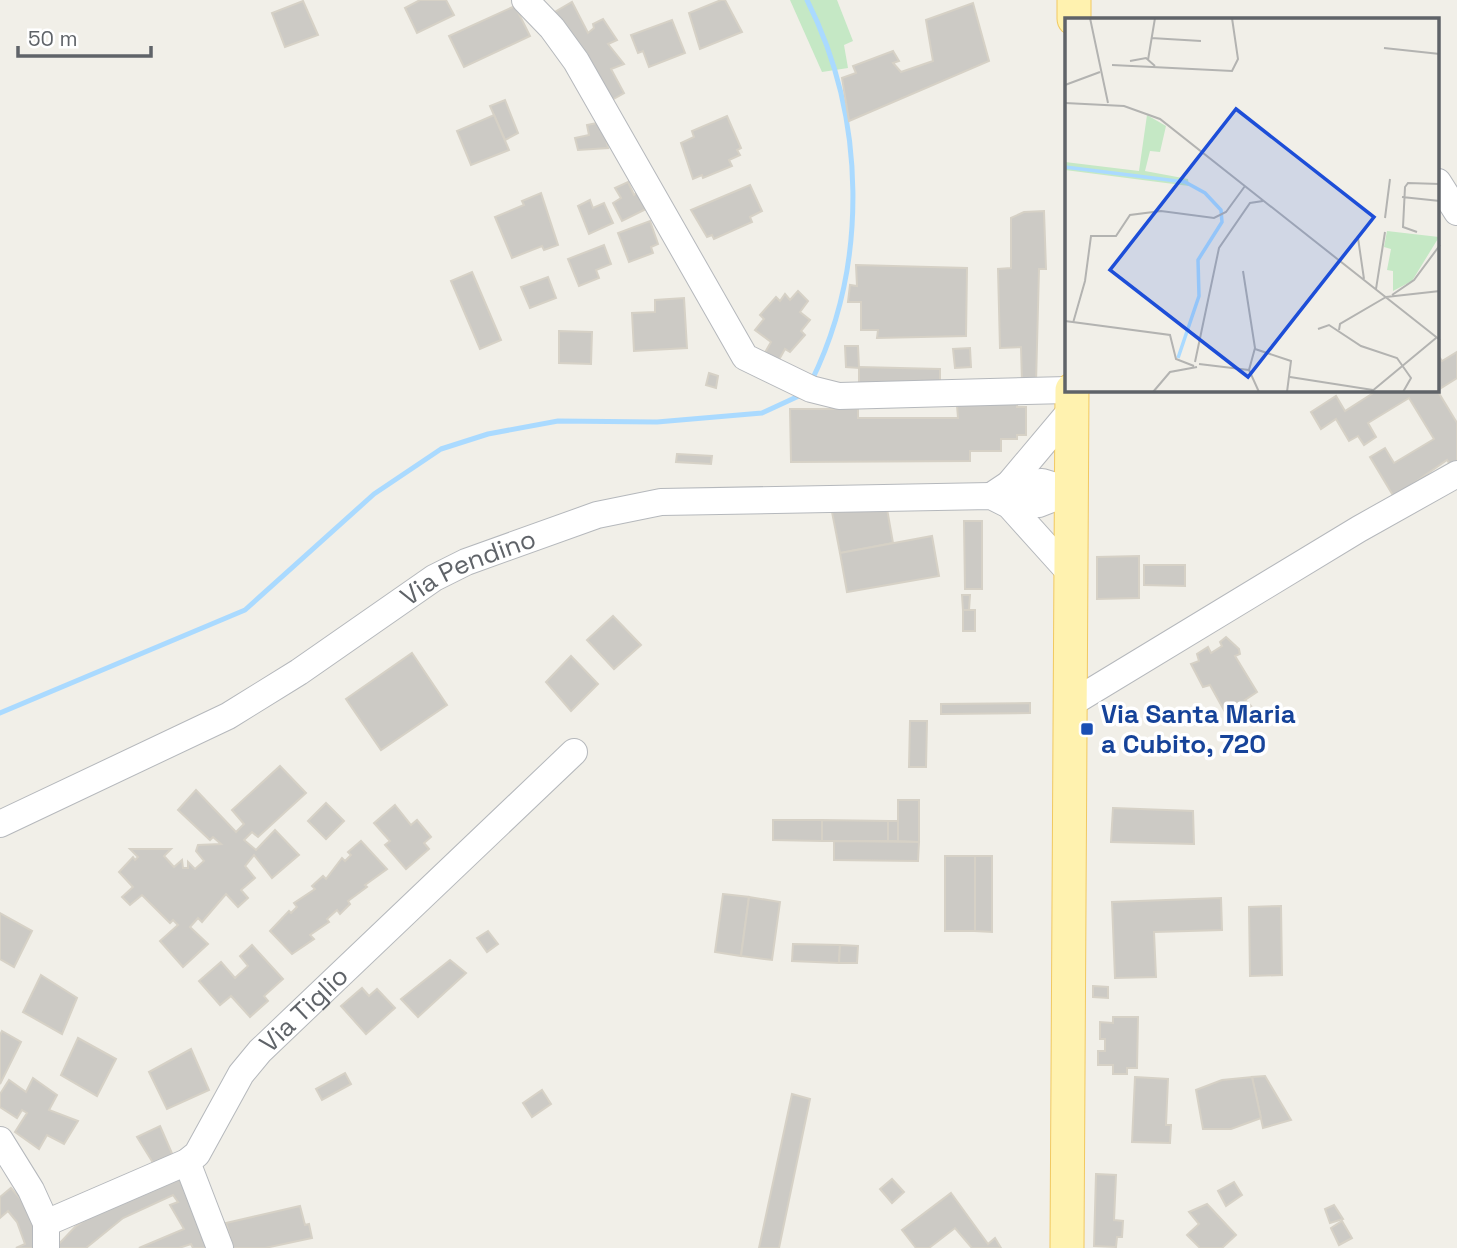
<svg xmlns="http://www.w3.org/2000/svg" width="1457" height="1248" viewBox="0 0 1457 1248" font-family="'Space Grotesk',sans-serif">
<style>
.green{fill:#c5e8c5}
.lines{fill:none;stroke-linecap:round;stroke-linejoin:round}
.stream{stroke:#aadaff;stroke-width:5}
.building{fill:#cccac5;stroke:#d6d1c6;stroke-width:2}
.minor-casing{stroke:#b5b8bc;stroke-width:28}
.major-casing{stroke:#f2c960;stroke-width:35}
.minor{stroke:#fff;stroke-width:26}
.major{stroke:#fff2af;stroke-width:33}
.transit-dot{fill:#1a4fb4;stroke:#fff;stroke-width:2.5}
.labels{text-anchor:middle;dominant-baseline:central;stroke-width:7;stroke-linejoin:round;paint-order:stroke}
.street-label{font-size:26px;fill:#5f6368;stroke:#fff}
.transit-label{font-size:26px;font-weight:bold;fill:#164399;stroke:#fff;text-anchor:start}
.inset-river{fill:none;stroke:#aadaff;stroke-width:3.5}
.inset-road{fill:none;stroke:#b3b3b1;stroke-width:2}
.view{fill:#1d4ed8;fill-opacity:0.15;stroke:#1d4ed8;stroke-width:3.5}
.inset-edge{fill:none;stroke:#5f6368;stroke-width:3.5}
</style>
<rect width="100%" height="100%" fill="#f1efe8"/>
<path class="green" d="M790,0H837L853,41L844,45L848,68L822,72Z"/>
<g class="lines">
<g class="stream">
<path d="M807,0C866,117 869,265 811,382"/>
<path d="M0,713L245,610L374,494L441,449L488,434L558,421L657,422L762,413L801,395"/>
</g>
</g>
<g class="building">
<path d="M420,0H446L454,15L417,33L405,8Z"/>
<path d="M721,0H725L742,32L700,49L689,13Z"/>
<path d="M303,1L318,35L285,47L272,13Z"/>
<path d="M572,2L588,33L594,28L593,24L603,19L617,40L608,44L624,64L611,69L624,93L610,101L553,13Z"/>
<path d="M973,3L989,61L849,121L842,78L856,73L853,66L893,51L899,61L893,63L901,72L933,61L926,20Z"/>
<path d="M515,6L530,36L464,67L449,36Z"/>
<path d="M672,20L685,53L649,67L643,51L638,53L631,35Z"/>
<path d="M505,100L518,133L505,140L490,106Z"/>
<path d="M494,115L509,150L471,165L457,131Z"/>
<path d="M727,116L741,148L737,150L740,155L729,160L732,166L703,178L702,175L693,179L681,143L694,137L692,131Z"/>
<path d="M602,122L608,148L578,150L575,138L589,135L587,125Z"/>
<path d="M628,182L634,195L639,191L648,208L622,221L613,203L621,198L615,188Z"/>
<path d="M750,185L762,211L750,217L752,222L714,239L712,235L707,237L691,210Z"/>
<path d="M541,193L558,245L544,250L542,246L512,258L495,217L524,205L522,201Z"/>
<path d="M590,200L593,208L604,203L613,223L589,234L578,206Z"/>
<path d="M1044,211L1046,269H1039L1036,383H1022L1021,347L1000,348L998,269L1011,268V218L1024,212Z"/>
<path d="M650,221L658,244L651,247L653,253L629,262L618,233Z"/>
<path d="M604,245L611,264L596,270L599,278L579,286L568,259Z"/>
<path d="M856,265L967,268L966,336L877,338L878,330H861V302H848L850,285L857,286Z"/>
<path d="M472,272L501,340L480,349L451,281Z"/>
<path d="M548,277L556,298L530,308L521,287Z"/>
<path d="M798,291L808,301L800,312L810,320L801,331L805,335L790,352L785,349L776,365L763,356L771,342L755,330L764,319L760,315L776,297L780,301L785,294L790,300Z"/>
<path d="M684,298L687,348L634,351L632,313L655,312V300Z"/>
<path d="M559,331L592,332L591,364L559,363Z"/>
<path d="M845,346H858L859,368L846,367Z"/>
<path d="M970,348L971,367L955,368L953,349Z"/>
<path d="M1457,352V378L1438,390V355L1442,361Z"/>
<path d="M859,367L940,369V389L859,391Z"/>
<path d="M709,373L718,376L716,388L706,385Z"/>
<path d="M1378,390H1437L1457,423V462L1451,466L1447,460L1394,497L1370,457L1385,448L1394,463L1434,439L1409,398L1368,423L1376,437L1364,445L1358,436L1349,441L1336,419L1321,429L1311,412L1336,396L1345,411Z"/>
<path d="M1017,403V407H1026V435H1017V439H1001V451H970V461L791,462L790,409H858V418H958L957,405Z"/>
<path d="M677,454L712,456L711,464L676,462Z"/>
<path d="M887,509L893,543L840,553L832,512Z"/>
<path d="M964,521H982V589H965Z"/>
<path d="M932,536L939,576L847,592L840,553Z"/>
<path d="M1139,556V598L1097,599V557Z"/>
<path d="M1144,565H1185V586L1144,585Z"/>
<path d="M962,595H970L969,610H963Z"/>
<rect x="963" y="610" width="12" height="21"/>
<path d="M613,616L641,645L614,669L587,640Z"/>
<path d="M1226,637L1239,649L1240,654L1235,656L1257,692L1245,700L1251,706L1229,719L1210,685L1203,687L1191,664L1199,661L1197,654L1208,647L1211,653L1222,646L1220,642Z"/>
<path d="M412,653L447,705L381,750L346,699Z"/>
<path d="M571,656L598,684L571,711L546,682Z"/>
<path d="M1030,703V713L941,714V704Z"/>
<path d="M910,721H927L926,767H909Z"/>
<path d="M280,766L306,793L258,837L252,832L244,840L256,850L275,830L299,855L272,878L254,855L245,866L255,878L241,890L248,898L238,907L226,894L202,922L198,918L190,927L208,944L183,967L160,941L178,925L173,920L170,923L142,895L130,905L122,897L133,887L119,872L133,857L135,860L138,857L130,849H171L164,856L174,867L182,860L183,868H188V862L195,869L204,861L196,851L198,845L221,844L213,837L210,840L178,810L196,790L236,832L244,824L232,810Z"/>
<path d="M898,800H919V842L898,841Z"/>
<path d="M326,803L344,821L326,839L308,821Z"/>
<path d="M395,805L411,825L417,820L431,837L424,843L429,849L406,869L385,845L390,841L374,823Z"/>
<path d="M1113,808L1193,811L1194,844L1111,842Z"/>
<path d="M773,820H822V841L773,840Z"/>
<path d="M822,820L888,821V841H822Z"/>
<rect x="888" y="821" width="10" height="20"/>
<path d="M361,841L387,869L365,885L367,887L348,901L350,904L340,914L337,910L327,919L329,922L310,935L314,939L292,954L270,931L289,911L291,913L297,907L294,903L315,889L312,886L323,876L326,879L342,858L345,861L351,855L348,852Z"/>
<path d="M834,841L919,842L918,861L834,860Z"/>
<rect x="945" y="856" width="30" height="75"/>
<path d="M975,856H992V932L975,931Z"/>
<path d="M723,894L749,897L741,956L715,952Z"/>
<path d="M749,897L780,902L772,960L741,956Z"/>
<path d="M1221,898L1222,930L1154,932L1156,977L1115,978L1112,902Z"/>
<path d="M1281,906L1282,975L1250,976L1249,907Z"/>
<path d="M0,913L32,931L14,967L0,959Z"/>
<path d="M488,931L498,944L487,952L477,938Z"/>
<path d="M793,944L840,945L839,963L792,961Z"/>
<path d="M252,945L283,979L264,996L268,1001L250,1017L231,996L220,1005L199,981L221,962L235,978L248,966L240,956Z"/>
<path d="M840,945L858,946L857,963H839Z"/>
<path d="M450,960L466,973L418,1017L401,999Z"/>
<path d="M41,975L77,998L62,1034L23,1012Z"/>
<path d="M1093,986L1108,987V998L1093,997Z"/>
<path d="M362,988L369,996L377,989L395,1008L366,1034L341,1006Z"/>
<path d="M1113,1017H1138L1137,1068H1127V1074H1113V1065H1098V1051H1105V1039H1100V1022L1113,1023Z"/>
<path d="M2,1031L21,1042L0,1084V1035Z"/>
<path d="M78,1038L116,1059L97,1096L61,1075Z"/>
<path d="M191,1049L209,1090L167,1109L149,1072Z"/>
<path d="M345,1073L351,1084L322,1100L316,1089Z"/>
<path d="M1265,1076L1291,1120L1263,1128L1252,1077Z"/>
<path d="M1135,1077L1168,1079L1166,1125H1171L1170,1143L1132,1142Z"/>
<path d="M1252,1077L1261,1118L1231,1129H1203L1196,1090L1222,1080Z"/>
<path d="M33,1078L57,1095L49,1110L78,1121L64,1144L47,1135L39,1149L15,1132L27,1113L22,1110L17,1118L0,1107V1094L9,1080L26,1092Z"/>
<path d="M542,1090L551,1104L532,1117L523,1103Z"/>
<path d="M792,1094L810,1099L779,1248H759Z"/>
<path d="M160,1126L174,1158L155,1166L137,1137Z"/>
<path d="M183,1173L217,1248H193L191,1244L179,1248H139L184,1229L170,1205L178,1202L173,1195L123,1218L86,1248H55L75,1227L111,1202Z"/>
<path d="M1096,1174L1116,1175L1114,1220L1123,1221L1122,1237H1117L1116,1247L1094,1246Z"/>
<path d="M892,1179L904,1192L892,1203L880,1189Z"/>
<path d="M1234,1182L1242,1195L1226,1206L1218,1191Z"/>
<path d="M11,1188L33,1213L40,1248H16L25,1244L17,1222L8,1211L0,1218V1197Z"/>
<path d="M951,1193L988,1244L995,1238L1001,1248H972L955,1228L929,1248H916L902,1230Z"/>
<path d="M1207,1204L1236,1235L1222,1248H1200L1187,1235L1199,1224L1189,1212Z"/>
<path d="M1334,1205L1343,1219L1330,1223L1325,1209Z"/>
<path d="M300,1206L305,1225L309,1224L312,1238L265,1248H233L226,1223Z"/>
<path d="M1342,1221L1352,1238L1339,1245L1331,1228Z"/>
</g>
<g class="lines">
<g class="minor-casing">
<g id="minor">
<path d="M525,0L552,28L576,61L745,357L811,389L839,396L1068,390"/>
<path d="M1438,182L1457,212"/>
<path d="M1009,484L1042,482L1072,491"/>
<path d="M991,496L1009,484L1072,409"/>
<path d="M1009,505L1039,504L1072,491"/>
<path d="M1072,703L1359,529L1457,474"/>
<path id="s1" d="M0,824L228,716L299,672L434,578L466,562L597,515L661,502L991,496L1009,505L1072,575"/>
<path d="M0,1140L31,1190L46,1223"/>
<path d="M187,1162L220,1248"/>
<path id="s2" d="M46,1248V1223L187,1162L197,1154L241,1074L260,1051L574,752"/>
</g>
</g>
<g class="major-casing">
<g id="major">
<path d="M1074,19V0"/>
<path d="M1067,1248L1072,390"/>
</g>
</g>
<use href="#minor" class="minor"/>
<use href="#major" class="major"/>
</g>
<rect class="transit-dot" x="1080" y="722" width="14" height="14" rx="3.5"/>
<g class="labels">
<g class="street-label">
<text stroke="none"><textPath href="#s1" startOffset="536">Via Pendino</textPath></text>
<text stroke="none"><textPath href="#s2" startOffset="373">Via Tiglio</textPath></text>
</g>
<g class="transit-label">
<text x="1101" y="714">Via Santa Maria<tspan x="1101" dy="30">a Cubito, 720</tspan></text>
</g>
</g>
<g transform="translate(1065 18)">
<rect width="374" height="374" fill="#f1efe8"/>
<path d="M82,97L101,108L95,134L85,133L80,153L123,161L124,168L0,152V144L74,153ZM322,213L374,219L347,263L328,273V253L322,252L326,231L319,229Z" fill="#c5e8c5"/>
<path class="inset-river" d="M0,149L120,164L140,175L156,192L157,204L133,242L134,278L113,340"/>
<path class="inset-road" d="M25,0L43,85M86,20L136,23M319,30L375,36M83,42L90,0M65,43L81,40L90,48M47,47L167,53L173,41L167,0M0,67L35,54M0,85L59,88L95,101L375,322M337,179L375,183M320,200L325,161M352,214L338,209L340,169L343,165L375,166M293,220L299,261M178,253L190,330L184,352L194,374M311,271L320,214M327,277L349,262L375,227M321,279L375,273M0,303L105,317L111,341L129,348M8,305L20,263L26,218H51L65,197L96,193L149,200L161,194L180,168M253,311L264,307L296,328L332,340L346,360L338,374M274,312L275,306L321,279M190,331L226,343L222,374M130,344L154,230L185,185L198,183M134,346L184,352M225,359L308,372M88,374L105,354L132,349M306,374L371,320"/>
<path class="view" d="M171,91L309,199L183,359L45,252Z"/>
<rect width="374" height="374" class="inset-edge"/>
</g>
<path d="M18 46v10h133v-10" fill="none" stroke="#5f6368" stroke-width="3.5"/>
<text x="28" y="46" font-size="21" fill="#5f6368" stroke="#ffffff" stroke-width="5" paint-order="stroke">50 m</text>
</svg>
